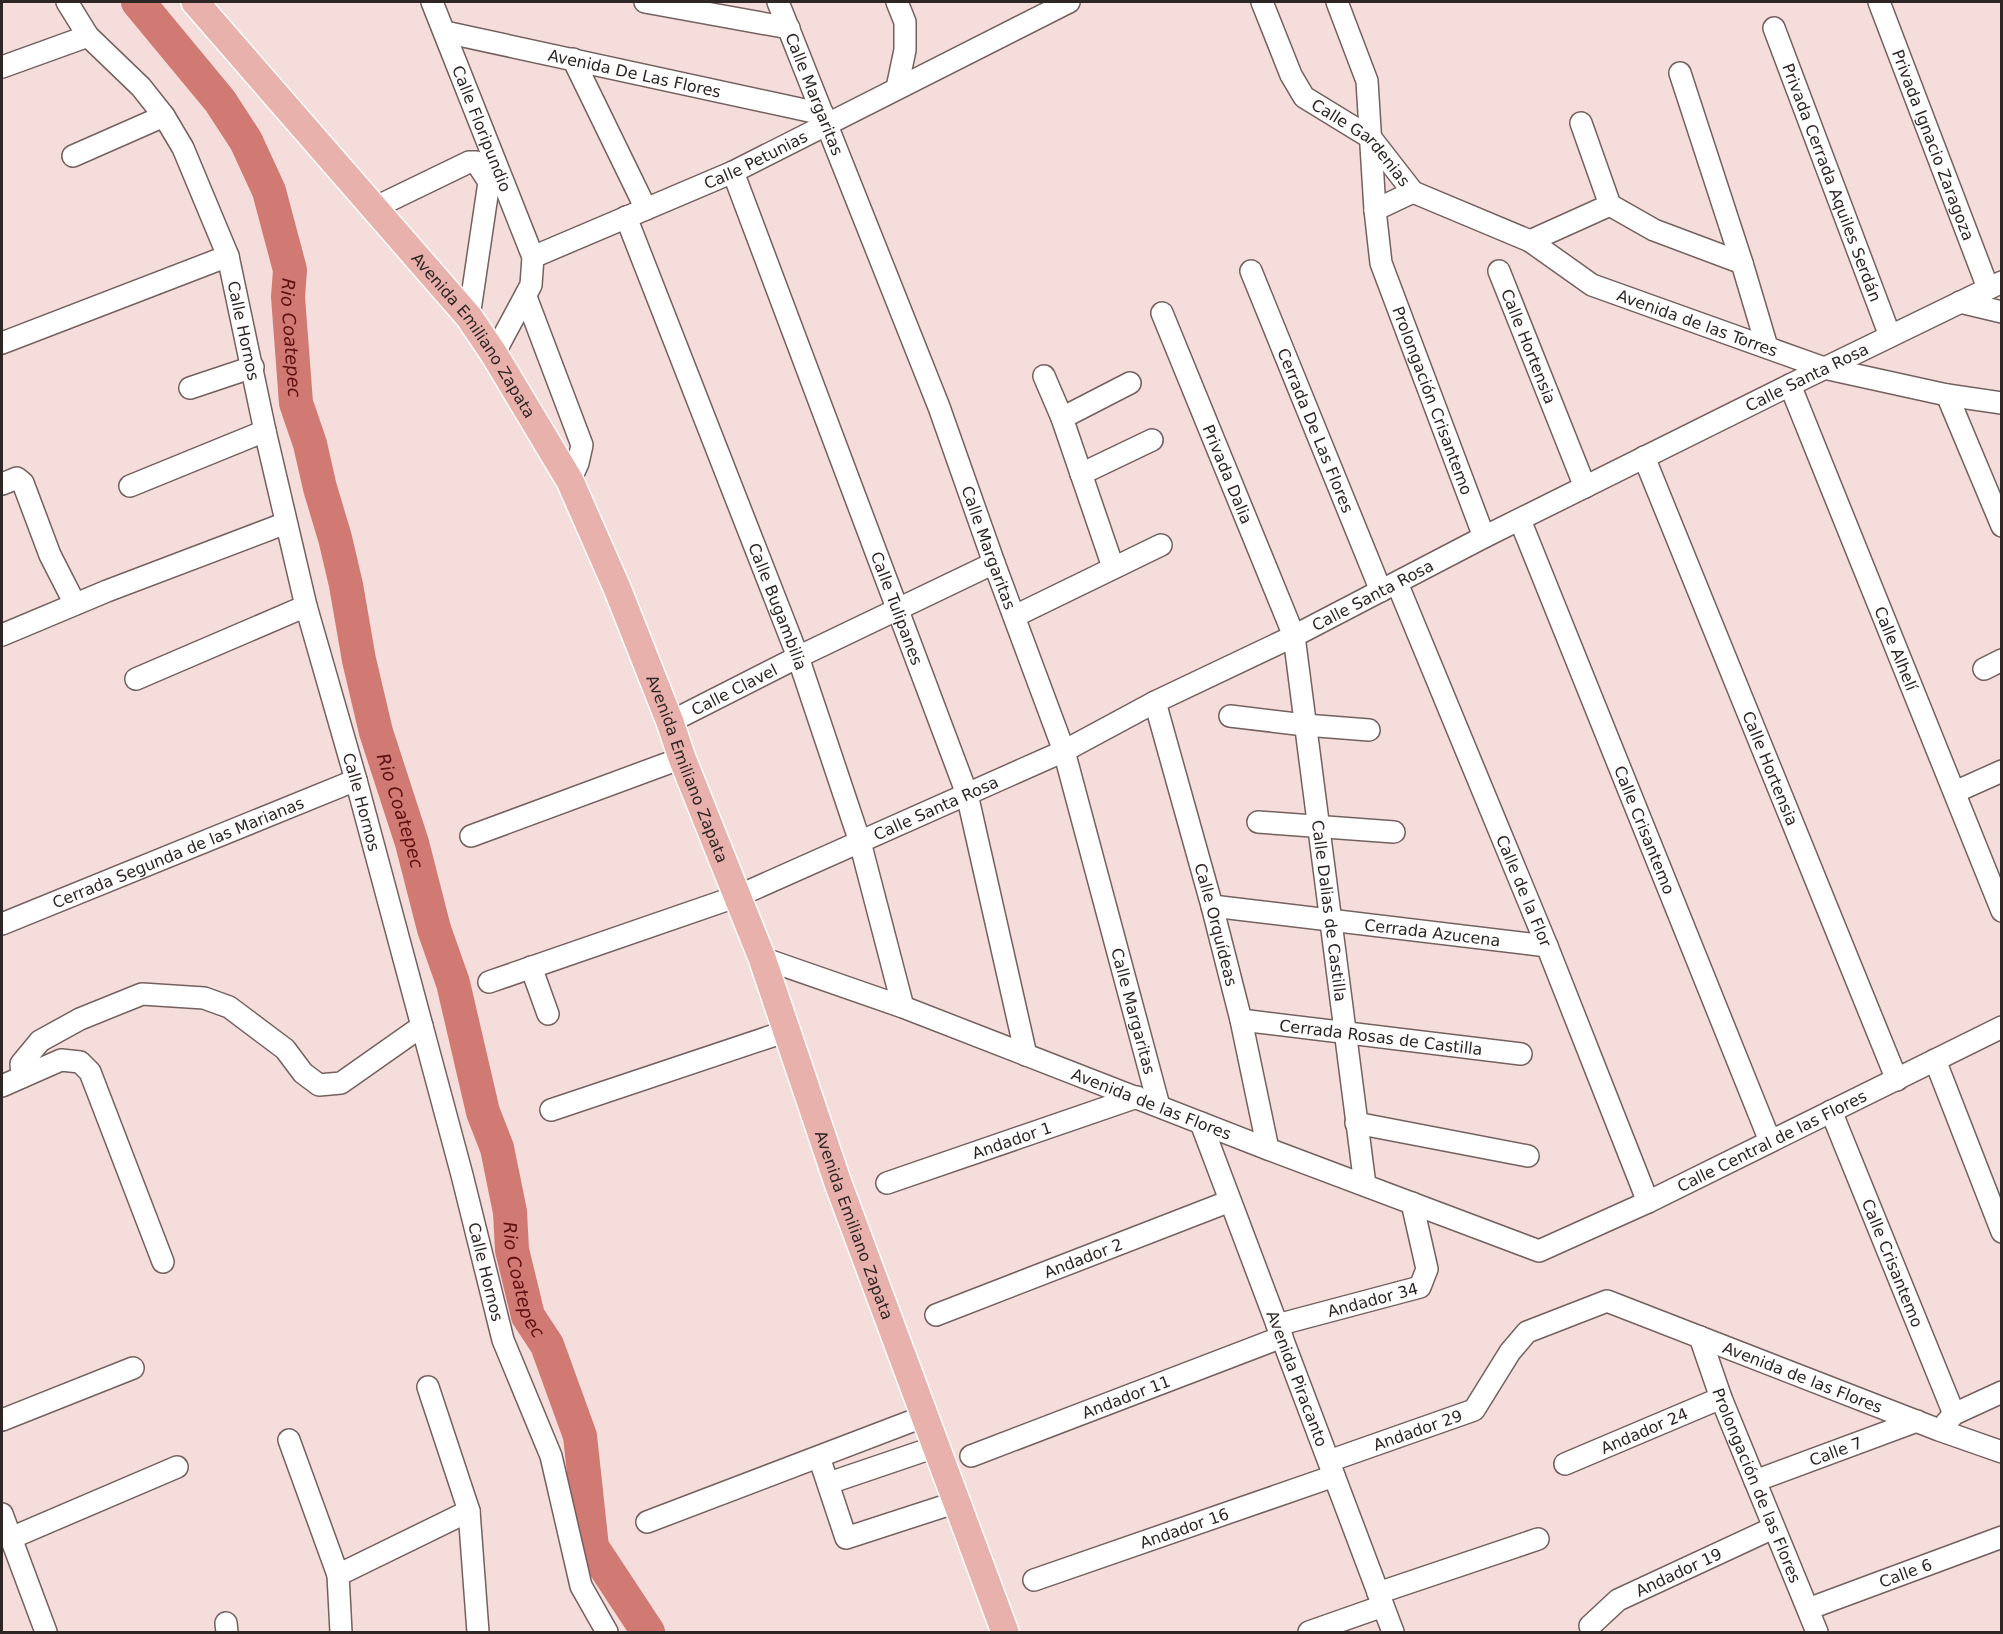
<svg xmlns="http://www.w3.org/2000/svg" width="2003" height="1634" viewBox="0 0 2003 1634" font-family="'DejaVu Sans',sans-serif">
<style>
.lines{fill:none;stroke-linecap:round;stroke-linejoin:round}
.river{stroke:#d07a73;stroke-width:34}
.minor-casing{stroke:#74615f;stroke-width:24}
.major-casing{stroke:#fff;stroke-width:30}
.minor{stroke:#fff;stroke-width:21}
.major{stroke:#e9b1ac;stroke-width:27}
.labels{text-anchor:middle;dominant-baseline:central;stroke-width:6;stroke-linejoin:round;paint-order:stroke}
.street-label{font-size:16px;fill:#2e2625;stroke:#f4dddb}
.water-label{font-size:18px;font-style:italic;fill:#5d0f11;stroke:#f4dddb}
</style>
<rect width="100%" height="100%" fill="#f4dddb"/>
<g class="lines">
<path class="river" id="s1" d="M138,2L220,101L246,141L269,191L290,270L288,297L296,403L310,444L320,488L335,538L346,585L359,660L376,732L412,843L434,929L453,983L483,1112L497,1148L510,1212L512,1250L528,1316L547,1345L580,1436L592,1547L648,1632"/>
<g class="minor-casing">
<g id="minor">
<path id="s2" d="M67,2L88,36L141,87L164,116L183,148L228,256L265,431L306,606L356,780L422,1026L462,1175L503,1340L551,1456L581,1586L607,1632"/>
<path id="s3" d="M432,2L533,257L531,285L494,354"/>
<path d="M645,2L789,28"/>
<path id="s4" d="M778,2L939,407L994,563L1064,751L1159,1106"/>
<path id="s5" d="M1262,2L1291,75L1304,97L1371,138L1413,192L1530,241L1592,285L1824,368L1947,395L2002,403"/>
<path id="s6" d="M1337,2L1367,81L1375,210L1381,263L1484,537"/>
<path id="s7" d="M1879,2L1988,288"/>
<path id="s8" d="M1774,28L1890,336"/>
<path id="s9" d="M445,32L823,114"/>
<path d="M573,59L646,209"/>
<path d="M2,67L88,36"/>
<path d="M1680,73L1742,263L1767,347"/>
<path d="M897,88L905,50V22L897,2"/>
<path d="M1581,123L1610,205L1654,230L1742,263"/>
<path d="M73,156L164,116"/>
<path id="s10" d="M733,172L967,794L1026,1055"/>
<path d="M374,208L469,162H476L489,182L469,317"/>
<path d="M1375,210L1413,192"/>
<path id="s11" d="M626,217L798,657L860,842L903,1007"/>
<path d="M1530,241L1610,205"/>
<path id="s12" d="M533,257L733,172L1069,2"/>
<path id="s13" d="M1251,271L1381,591"/>
<path id="s14" d="M1499,271L1585,487"/>
<path d="M526,297L582,445L578,463L570,481"/>
<path d="M1960,302L2002,312"/>
<path id="s15" d="M1162,313L1294,636L1365,1185"/>
<path d="M2,343L228,256"/>
<path d="M1044,376L1062,418L1113,567"/>
<path id="s16" d="M1790,385L2002,911"/>
<path d="M190,388L253,367"/>
<path d="M1947,395L2002,526"/>
<path d="M1062,418L1130,383"/>
<path id="s17" d="M1644,457L1897,1080"/>
<path d="M1081,474L1152,440"/>
<path d="M2,484L17,478L23,483L50,555L75,604"/>
<path d="M130,486L265,431"/>
<path id="s18" d="M1520,520L1770,1141"/>
<path id="s19" d="M1397,583L1547,946L1648,1202"/>
<path d="M1015,616L1161,545"/>
<path d="M2,635L107,591L286,523"/>
<path d="M1984,669L2002,660"/>
<path d="M136,679L306,606"/>
<path id="s20" d="M1155,702L1212,906L1241,1020L1268,1149"/>
<path d="M1230,716L1305,725L1369,730"/>
<path id="s21" d="M670,722L798,657L994,563"/>
<path d="M1955,792L2002,771"/>
<path d="M1258,822L1394,832"/>
<path d="M471,836L682,758"/>
<path id="s22" d="M1212,906L1547,946"/>
<path id="s23" d="M2,924L356,780"/>
<path id="s24" d="M762,958L903,1007L1268,1149L1539,1251L1648,1202L2002,1027"/>
<path d="M531,967L548,1014"/>
<path id="s25" d="M489,982L738,896L1064,751L1155,702L1294,636L1484,537L1790,385L2002,282"/>
<path id="s26" d="M1241,1020L1521,1054"/>
<path d="M1935,1060L2002,1232"/>
<path d="M22,1077L21,1064L40,1041L80,1019L142,994L204,998L229,1007L285,1049L303,1073L319,1085L341,1083L422,1026"/>
<path d="M2,1086L61,1060L80,1062L90,1072L163,1262"/>
<path d="M551,1110L787,1031"/>
<path id="s27" d="M1831,1111L1954,1414"/>
<path id="s28" d="M1201,1123L1393,1632"/>
<path d="M1356,1123L1528,1156"/>
<path id="s29" d="M887,1183L1137,1097"/>
<path id="s30" d="M936,1315L1230,1201"/>
<path id="s31" d="M1277,1325L1420,1287L1427,1269L1412,1203"/>
<path id="s32" d="M1700,1337L1721,1398L1817,1632"/>
<path d="M428,1387L469,1511L478,1632"/>
<path d="M2,1420L133,1368"/>
<path d="M1946,1423L1954,1414L2002,1392"/>
<path d="M289,1440L338,1575L341,1632"/>
<path id="s33" d="M971,1456L1282,1337"/>
<path d="M819,1457L846,1538L957,1502"/>
<path id="s34" d="M1329,1461L1474,1410L1510,1352L1527,1332L1607,1301L1939,1430L2002,1452"/>
<path id="s35" d="M1565,1464L1721,1398"/>
<path id="s36" d="M1755,1481L1917,1421"/>
<path d="M829,1483L935,1447"/>
<path d="M2,1514L46,1632"/>
<path d="M647,1522L925,1416"/>
<path d="M11,1538L177,1467"/>
<path d="M338,1575L469,1511"/>
<path id="s37" d="M1034,1580L1334,1476"/>
<path d="M1378,1593L1538,1539"/>
<path id="s38" d="M1808,1609L2002,1537"/>
<path d="M226,1623L227,1632"/>
<path id="s39" d="M1590,1626L1618,1600L1773,1528"/>
<path d="M1309,1632L1383,1606"/>
</g>
</g>
<g class="major-casing">
<g id="major">
<path id="s40" d="M195,2L469,317L494,354L570,481L617,588L670,722L682,758L762,958L838,1183L1005,1632"/>
</g>
</g>
<use href="#minor" class="minor"/>
<use href="#major" class="major"/>
</g>
<g class="labels">
<g class="street-label">
<text stroke="none"><textPath href="#s9" startOffset="194">Avenida De Las Flores</textPath></text>
<text stroke="none"><textPath href="#s4" startOffset="99">Calle Margaritas</textPath></text>
<text stroke="none"><textPath href="#s3" startOffset="136">Calle Floripundio</textPath></text>
<text stroke="none"><textPath href="#s5" startOffset="178">Calle Gardenias</textPath></text>
<text stroke="none"><textPath href="#s7" startOffset="153">Privada Ignacio Zaragoza</textPath></text>
<text stroke="none"><textPath href="#s12" startOffset="243">Calle Petunias</textPath></text>
<text stroke="none"><textPath href="#s8" startOffset="165">Privada Cerrada Aquiles Serdán</textPath></text>
<text stroke="none"><textPath href="#s5" startOffset="566">Avenida de las Torres</textPath></text>
<text stroke="none"><textPath href="#s2" startOffset="381">Calle Hornos</textPath></text>
<text stroke="none"><textPath href="#s40" startOffset="435">Avenida Emiliano Zapata</textPath></text>
<text stroke="none"><textPath href="#s14" startOffset="81">Calle Hortensia</textPath></text>
<text stroke="none"><textPath href="#s25" startOffset="1452">Calle Santa Rosa</textPath></text>
<text stroke="none"><textPath href="#s6" startOffset="414">Prolongación Crisantemo</textPath></text>
<text stroke="none"><textPath href="#s13" startOffset="172">Cerrada De Las Flores</textPath></text>
<text stroke="none"><textPath href="#s15" startOffset="174">Privada Dalia</textPath></text>
<text stroke="none"><textPath href="#s4" startOffset="585">Calle Margaritas</textPath></text>
<text stroke="none"><textPath href="#s25" startOffset="966">Calle Santa Rosa</textPath></text>
<text stroke="none"><textPath href="#s11" startOffset="418">Calle Bugambilia</textPath></text>
<text stroke="none"><textPath href="#s10" startOffset="466">Calle Tulipanes</textPath></text>
<text stroke="none"><textPath href="#s16" startOffset="284">Calle Alhelí</textPath></text>
<text stroke="none"><textPath href="#s21" startOffset="72">Calle Clavel</textPath></text>
<text stroke="none"><textPath href="#s40" startOffset="921">Avenida Emiliano Zapata</textPath></text>
<text stroke="none"><textPath href="#s17" startOffset="336">Calle Hortensia</textPath></text>
<text stroke="none"><textPath href="#s2" startOffset="867">Calle Hornos</textPath></text>
<text stroke="none"><textPath href="#s25" startOffset="480">Calle Santa Rosa</textPath></text>
<text stroke="none"><textPath href="#s18" startOffset="334">Calle Crisantemo</textPath></text>
<text stroke="none"><textPath href="#s23" startOffset="190">Cerrada Segunda de las Marianas</textPath></text>
<text stroke="none"><textPath href="#s19" startOffset="333">Calle de la Flor</textPath></text>
<text stroke="none"><textPath href="#s15" startOffset="626">Calle Dalias de Castilla</textPath></text>
<text stroke="none"><textPath href="#s20" startOffset="231">Calle Orquídeas</textPath></text>
<text stroke="none"><textPath href="#s22" startOffset="222">Cerrada Azucena</textPath></text>
<text stroke="none"><textPath href="#s4" startOffset="1071">Calle Margaritas</textPath></text>
<text stroke="none"><textPath href="#s26" startOffset="141">Cerrada Rosas de Castilla</textPath></text>
<text stroke="none"><textPath href="#s24" startOffset="416">Avenida de las Flores</textPath></text>
<text stroke="none"><textPath href="#s29" startOffset="132">Andador 1</textPath></text>
<text stroke="none"><textPath href="#s24" startOffset="1088">Calle Central de las Flores</textPath></text>
<text stroke="none"><textPath href="#s40" startOffset="1407">Avenida Emiliano Zapata</textPath></text>
<text stroke="none"><textPath href="#s30" startOffset="158">Andador 2</textPath></text>
<text stroke="none"><textPath href="#s27" startOffset="164">Calle Crisantemo</textPath></text>
<text stroke="none"><textPath href="#s2" startOffset="1353">Calle Hornos</textPath></text>
<text stroke="none"><textPath href="#s31" startOffset="99">Andador 34</textPath></text>
<text stroke="none"><textPath href="#s34" startOffset="544">Avenida de las Flores</textPath></text>
<text stroke="none"><textPath href="#s28" startOffset="273">Avenida Piracanto</textPath></text>
<text stroke="none"><textPath href="#s33" startOffset="166">Andador 11</textPath></text>
<text stroke="none"><textPath href="#s34" startOffset="94">Andador 29</textPath></text>
<text stroke="none"><textPath href="#s35" startOffset="86">Andador 24</textPath></text>
<text stroke="none"><textPath href="#s36" startOffset="86">Calle 7</textPath></text>
<text stroke="none"><textPath href="#s32" startOffset="159">Prolongación de las Flores</textPath></text>
<text stroke="none"><textPath href="#s37" startOffset="159">Andador 16</textPath></text>
<text stroke="none"><textPath href="#s39" startOffset="105">Andador 19</textPath></text>
<text stroke="none"><textPath href="#s38" startOffset="104">Calle 6</textPath></text>
</g>
<g class="water-label">
<text stroke="none"><textPath href="#s1" startOffset="381">Rio Coatepec</textPath></text>
<text stroke="none"><textPath href="#s1" startOffset="868">Rio Coatepec</textPath></text>
<text stroke="none"><textPath href="#s1" startOffset="1354">Rio Coatepec</textPath></text>
</g>
</g>
<rect width="2003" height="1634" fill="none" stroke="#2e2625" stroke-width="6"/>
</svg>
